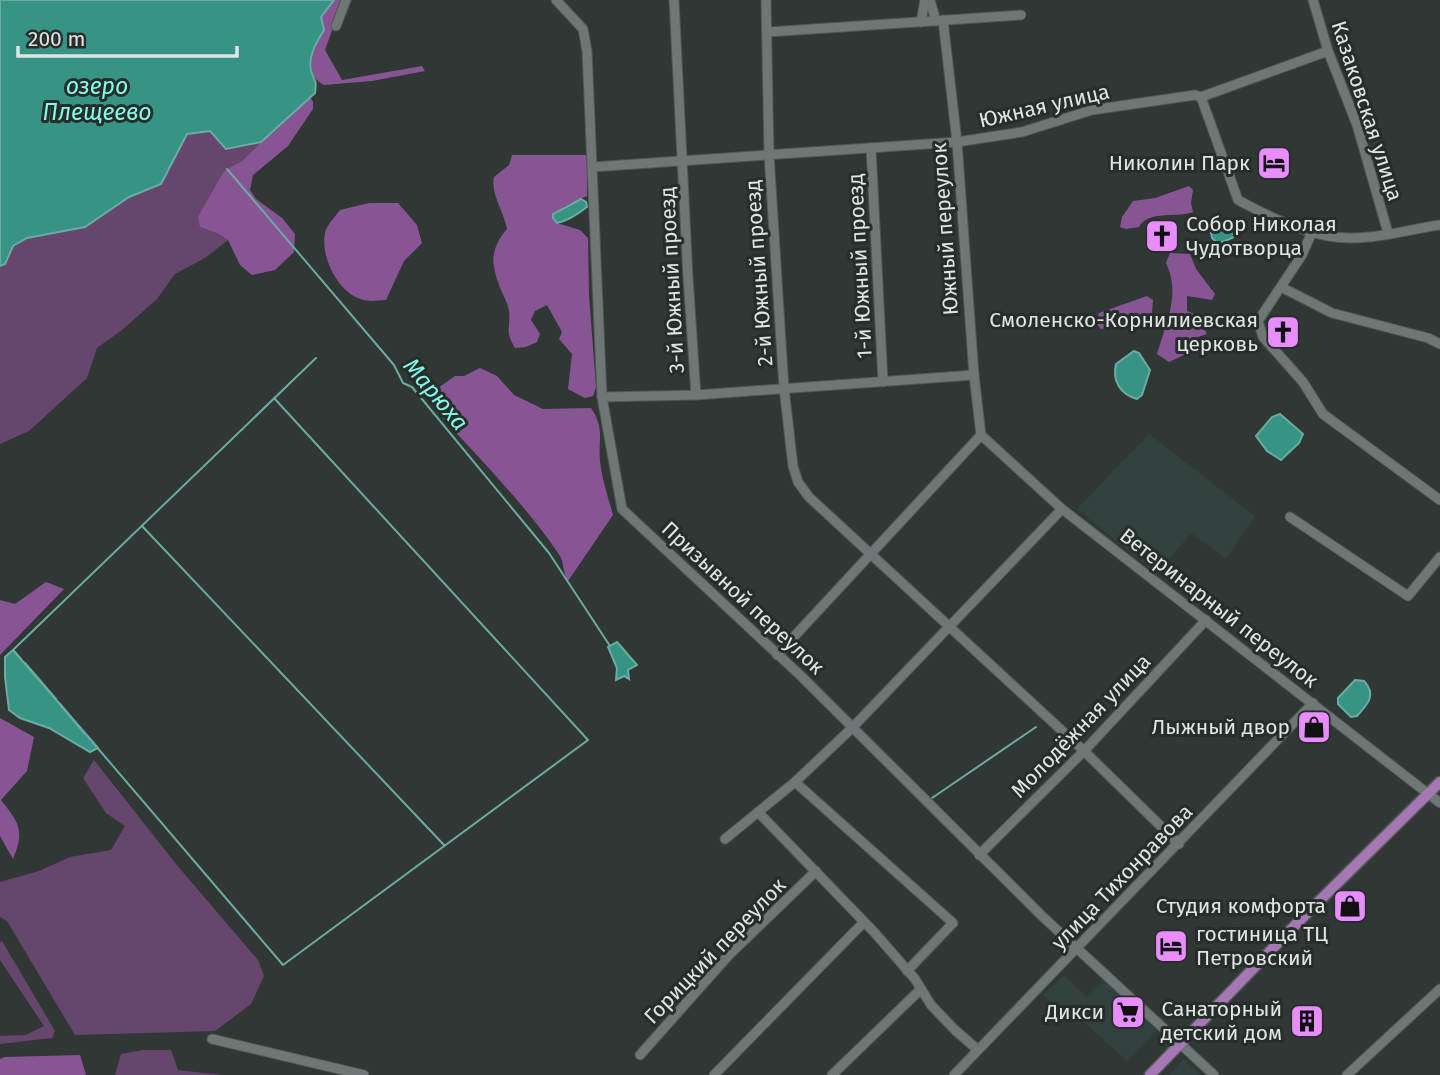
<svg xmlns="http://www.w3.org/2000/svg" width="1440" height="1075" viewBox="0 0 1440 1075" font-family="'Fira Sans',sans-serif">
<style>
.built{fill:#32413e}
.green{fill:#67466e}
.forest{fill:#885594}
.water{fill:#379485;stroke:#6aaca2;stroke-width:2}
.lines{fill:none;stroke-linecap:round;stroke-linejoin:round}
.stream{stroke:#6aaca2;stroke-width:2}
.minor-casing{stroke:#505655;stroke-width:11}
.major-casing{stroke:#505655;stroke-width:13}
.minor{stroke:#6e7775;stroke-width:9}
.major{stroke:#a577b3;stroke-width:10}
.labels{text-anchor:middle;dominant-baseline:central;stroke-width:6;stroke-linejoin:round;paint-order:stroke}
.street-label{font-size:21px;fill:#e1e5e4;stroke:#262d2b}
.poi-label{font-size:21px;fill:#e1e5e4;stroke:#262d2b;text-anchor:end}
.water-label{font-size:23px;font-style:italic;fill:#84fde8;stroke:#262d2b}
</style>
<rect width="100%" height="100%" fill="#303735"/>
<g class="built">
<path d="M1149,434L1255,516L1226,559L1191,533L1157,574L1077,509Z"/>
<path d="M1064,975L1086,997L1104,979L1158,1030L1127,1061L1074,1013L1068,1018L1043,995Z"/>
<path d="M1184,1059L1195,1070L1201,1075H1169Z"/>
</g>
<g class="green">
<path d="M0,0H334L311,70L317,82L315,93L295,109L243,160L224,171L200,227L219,234L228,240L205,258L175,274L157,299L122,330L97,348L87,378L29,431L0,444Z"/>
<path d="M94,760L176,864L258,960L264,976L251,1004L215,1031L75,1035L7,921L0,917V882L39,871L70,857L111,850L125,826L106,813L83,778Z"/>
<path d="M2,941L55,1031L52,1038L0,1044V1036L26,1035L44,1026L0,960V942Z"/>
<path d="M143,1050H171L178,1070L222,1075H115L121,1054Z"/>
</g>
<g class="forest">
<path d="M334,0H343L325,50L342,80L422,66L425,71L372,81L324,85C302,74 314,47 323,30L320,17Z"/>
<path d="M309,95L313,102V109L288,146L253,175L250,190L256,199L282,218L295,234L294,252L275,270L252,275L240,265L228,240L219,234L200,227L198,217L224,171L243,160Z"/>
<path d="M512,155H587V196L563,207L557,223L580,230L588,238L589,295L596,387L593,396L585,398L568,389L572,354L559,339L562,332L547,305L535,311L531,320L540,334L537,342L526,347L515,348C504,329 511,329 509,311C508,304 504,297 501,290C491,265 489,250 507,229C504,212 490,193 494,177L509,165Z"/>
<path d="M1189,186L1193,190L1191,203L1193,212C1177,218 1148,210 1139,227L1126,229L1120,227L1122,217L1133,201L1155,198Z"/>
<path d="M369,203H398L417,225L422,243L404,261L386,300C379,300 370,302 364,300C339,295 320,257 325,233C326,226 335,217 340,210Z"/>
<path d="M1170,253L1190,254L1196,269L1215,294L1212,300L1187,296V311L1197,315L1207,334L1183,342L1184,355L1169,362L1157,354C1166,323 1181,294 1166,263Z"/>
<path d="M1147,296L1153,300L1152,313L1101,329L1096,323L1099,313Z"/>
<path d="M480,368L497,376L514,395L543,409L591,408C605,428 598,440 600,461C602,479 608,497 613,515L568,581C563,573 564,563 560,556C526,505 477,456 436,411L432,400L434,391L455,376H464Z"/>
<path d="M46,582L64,589L0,655V600L15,604Z"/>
<path d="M0,718L34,737L27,771L1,800C19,823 25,830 13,859L0,836Z"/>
<path d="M80,1055L86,1075H0V1059L5,1057Z"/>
</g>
<g class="water">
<path d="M0,0H334L321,17L324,30C317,41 308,56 311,70C314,81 317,79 315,93L261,142L226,149L210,131L187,134L161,184L129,197L85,227L27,238L13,246L5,264L0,266Z"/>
<path d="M581,199L586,202L587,207C578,214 568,221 557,223L553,218V214Z"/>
<path d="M1226,220L1234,226V237L1218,244L1212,238L1210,227Z"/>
<path d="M1134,351L1139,353L1150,370L1142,395L1137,399C1120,394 1112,381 1116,364Z"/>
<path d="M1280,414L1303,434L1299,443L1281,460L1267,451L1256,436L1272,417Z"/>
<path d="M617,642L637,665L628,670L629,679L624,676L616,680L617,668L608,647Z"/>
<path d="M13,650L98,748L90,752L49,728L20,718L9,710L5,677V657Z"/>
<path d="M1355,680L1364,681C1377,695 1368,704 1357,716L1351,717L1338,704V698Z"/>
</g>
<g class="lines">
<g class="stream">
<path d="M227,169L394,365L403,383L412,387L549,553L610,646"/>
<path d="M142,526L444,845"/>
<path d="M21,659L13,650L316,358"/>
<path d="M25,663L56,699"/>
<path d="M59,703L85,734"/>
<path d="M89,738L283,965L588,740L274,398"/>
<path d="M932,798L1036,727"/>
</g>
<g class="minor-casing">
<g id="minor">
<path d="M556,0L583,29L587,51L602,397L622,509L801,676L1042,916L1214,1075"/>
<path d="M674,0L688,277L696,395"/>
<path d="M766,0L769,155L784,388L793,466L798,482L809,497L1084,751L1179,844"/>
<path d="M930,0L936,21"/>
<path d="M1313,0L1328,51L1357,125L1388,233"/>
<path d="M943,20L957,142L974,375L981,435"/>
<path d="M921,22L925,0"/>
<path d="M336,26L346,0"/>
<path d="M768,32L1021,15"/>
<path d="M1201,97L1238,200C1266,215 1296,230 1328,236C1364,243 1404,230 1440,225"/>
<path d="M871,148L883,382"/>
<path d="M592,167L957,142L1022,132L1092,110L1195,95L1201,97L1328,51"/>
<path d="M1312,232L1302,255L1258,321L1263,337L1303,382L1323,414L1440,500"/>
<path d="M1281,287L1332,313L1428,338L1440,344"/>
<path d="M602,397L696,395L974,375"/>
<path d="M981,435L1062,509L1440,803"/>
<path d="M1290,517L1408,596L1440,557"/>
<path d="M777,655L981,435"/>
<path d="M795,782L953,923L907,971"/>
<path d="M758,812L874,932L915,979L931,1005L955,1030L978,1050"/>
<path d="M725,839L795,782L852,728L1062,509"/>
<path d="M979,855L1084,751L1206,620"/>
<path d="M212,1039L364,1075"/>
<path d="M640,1055L728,956L816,871"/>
<path d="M714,1075L864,922"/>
<path d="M832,1075L921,989"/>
<path d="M954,1075L1313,703"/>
<path d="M1347,1075L1440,989"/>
</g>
</g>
<g class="major-casing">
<path id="major" d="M1150,1075L1307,913L1440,782"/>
</g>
<use href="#minor" class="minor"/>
<use href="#major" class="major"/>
</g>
<defs>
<g id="hotel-square" transform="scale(1.75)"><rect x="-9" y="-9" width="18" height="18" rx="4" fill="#e98dfe" stroke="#262d2b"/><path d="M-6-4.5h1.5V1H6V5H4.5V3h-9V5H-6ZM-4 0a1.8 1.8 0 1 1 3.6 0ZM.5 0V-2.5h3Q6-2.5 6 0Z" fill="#111"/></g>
<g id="church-square" transform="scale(1.75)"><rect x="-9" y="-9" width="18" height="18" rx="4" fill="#e98dfe" stroke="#262d2b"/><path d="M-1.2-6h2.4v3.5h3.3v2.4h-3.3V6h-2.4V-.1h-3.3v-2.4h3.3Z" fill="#111"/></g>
<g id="shop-square" transform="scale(1.75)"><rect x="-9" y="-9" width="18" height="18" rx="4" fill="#e98dfe" stroke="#262d2b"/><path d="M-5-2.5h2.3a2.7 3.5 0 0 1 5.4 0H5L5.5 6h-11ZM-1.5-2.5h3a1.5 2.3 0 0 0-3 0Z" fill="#111"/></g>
<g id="supermarket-square" transform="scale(1.75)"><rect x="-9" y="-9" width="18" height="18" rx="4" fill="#e98dfe" stroke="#262d2b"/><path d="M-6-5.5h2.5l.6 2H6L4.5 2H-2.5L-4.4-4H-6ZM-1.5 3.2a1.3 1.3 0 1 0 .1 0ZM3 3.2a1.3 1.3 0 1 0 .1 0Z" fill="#111"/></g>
<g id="building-square" transform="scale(1.75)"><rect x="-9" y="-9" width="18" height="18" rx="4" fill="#e98dfe" stroke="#262d2b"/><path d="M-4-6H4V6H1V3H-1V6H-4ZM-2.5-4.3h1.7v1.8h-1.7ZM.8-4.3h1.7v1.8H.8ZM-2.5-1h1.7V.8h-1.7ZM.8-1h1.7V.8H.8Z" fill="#111"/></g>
</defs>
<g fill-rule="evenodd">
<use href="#hotel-square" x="1274" y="163"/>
<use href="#church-square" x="1162" y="236"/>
<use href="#church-square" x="1283" y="332"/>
<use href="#shop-square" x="1314" y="727"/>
<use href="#shop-square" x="1350" y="906"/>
<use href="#hotel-square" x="1171" y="946"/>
<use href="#supermarket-square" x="1128" y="1012"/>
<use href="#building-square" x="1307" y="1021"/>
</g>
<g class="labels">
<g class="street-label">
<text transform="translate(1044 106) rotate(-13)">Южная улица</text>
<text transform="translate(1367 111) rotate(72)">Казаковская улица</text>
<text transform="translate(945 229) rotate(-94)">Южный переулок</text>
<text transform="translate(860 266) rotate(-93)">1-й Южный проезд</text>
<text transform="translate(759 273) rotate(-94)">2-й Южный проезд</text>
<text transform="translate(672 280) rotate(-93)">3-й Южный проезд</text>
<text transform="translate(743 598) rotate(43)">Призывной переулок</text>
<text transform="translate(1219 608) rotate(38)">Ветеринарный переулок</text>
<text transform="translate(1081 726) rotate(-46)">Молодёжная улица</text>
<text transform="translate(1122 877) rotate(-46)">улица Тихонравова</text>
<text transform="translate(715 951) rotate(-46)">Горицкий переулок</text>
</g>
<g class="poi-label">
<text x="1250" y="163">Николин Парк</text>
<text x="1186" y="224" text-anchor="start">Собор Николая<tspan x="1186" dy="24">Чудотворца</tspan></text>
<text x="1258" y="320">Смоленско-Корнилиевская<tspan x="1258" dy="24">церковь</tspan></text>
<text x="1290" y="727">Лыжный двор</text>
<text x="1326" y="906">Студия комфорта</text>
<text x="1196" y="934" text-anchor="start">гостиница ТЦ<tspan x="1196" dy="24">Петровский</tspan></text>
<text x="1282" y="1009">Санаторный<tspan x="1282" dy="24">детский дом</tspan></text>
<text x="1104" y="1012">Дикси</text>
</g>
<g class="water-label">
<text x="97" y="86">озеро<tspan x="97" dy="26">Плещеево</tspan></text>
<text transform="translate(436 394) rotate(50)">Марюха</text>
</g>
</g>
<path d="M18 46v10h219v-10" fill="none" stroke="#e1e5e4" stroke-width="3.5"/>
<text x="28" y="46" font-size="21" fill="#e1e5e4" stroke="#262d2b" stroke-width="5" paint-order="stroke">200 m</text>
</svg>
